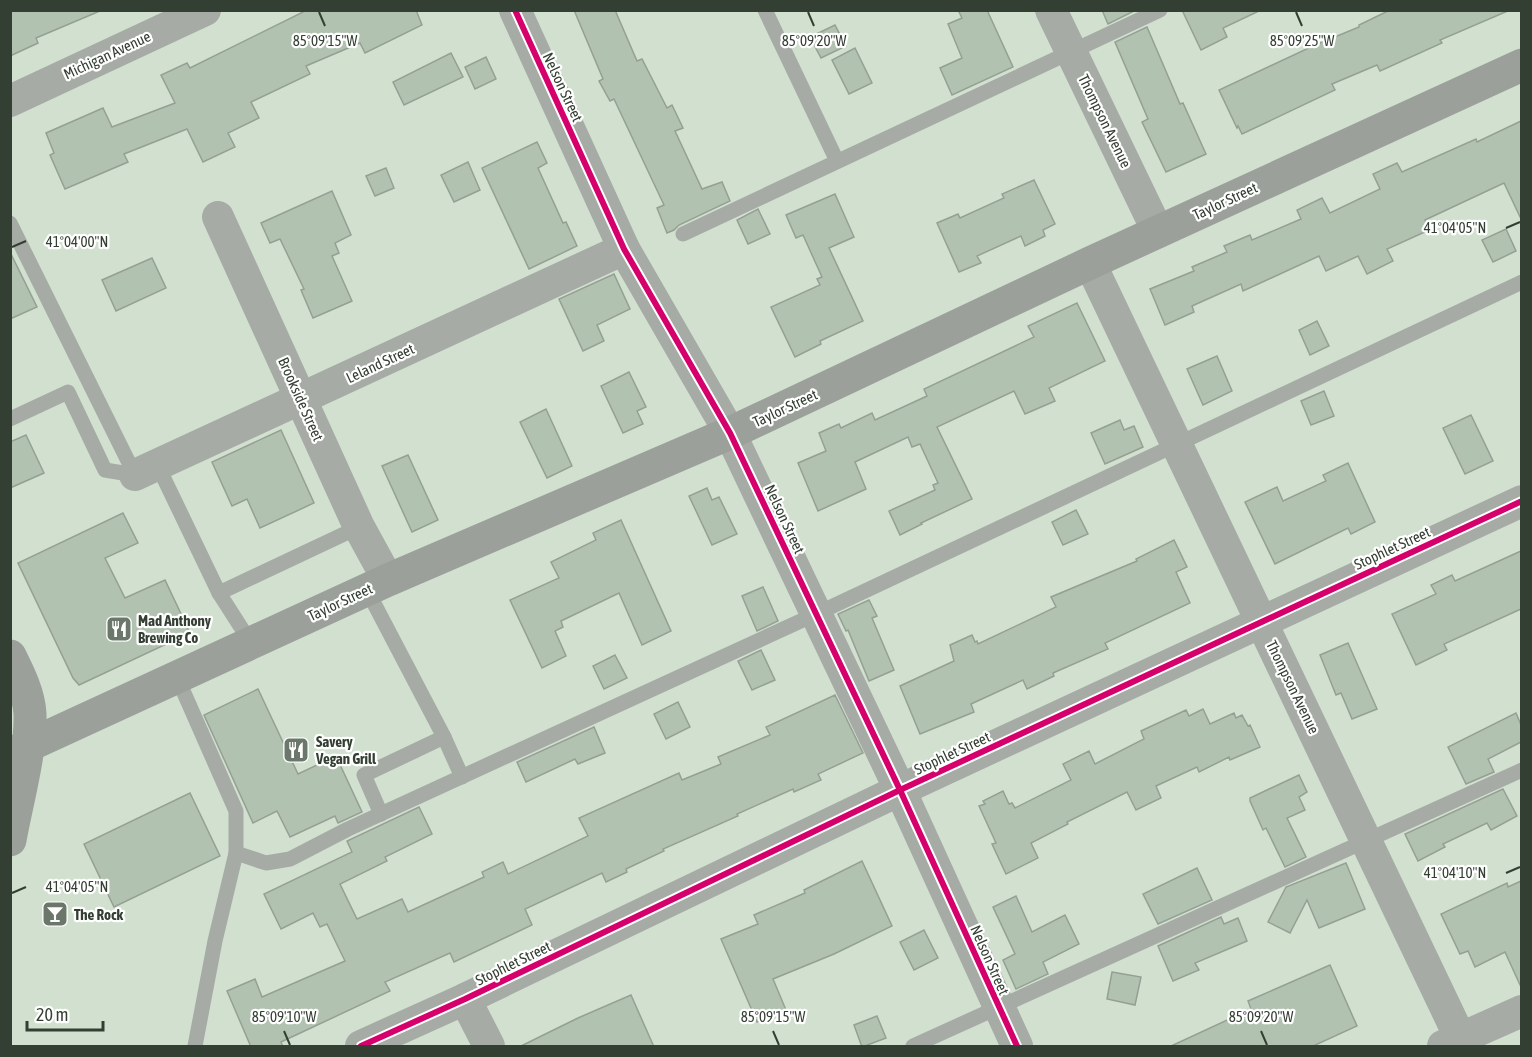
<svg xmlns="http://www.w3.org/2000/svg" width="1532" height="1057" viewBox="0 0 1532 1057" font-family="'Asap Condensed',sans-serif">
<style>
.building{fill:#b2c2b0;stroke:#95a094;stroke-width:1.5}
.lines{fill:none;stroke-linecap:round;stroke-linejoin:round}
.lane{stroke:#a6aba5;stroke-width:15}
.street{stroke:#a6aba5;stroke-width:32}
.secondary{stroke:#9ba19a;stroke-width:33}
.cycleway-casing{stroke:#fff;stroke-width:10}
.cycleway{stroke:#d6006c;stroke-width:6}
.ticks{fill:none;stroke:#343f33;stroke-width:2}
.labels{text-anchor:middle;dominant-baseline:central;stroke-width:4.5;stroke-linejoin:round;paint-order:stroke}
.street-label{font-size:15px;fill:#343f33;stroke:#fff}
.poi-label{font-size:15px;font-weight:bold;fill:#343f33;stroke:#fff;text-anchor:start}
.ticks-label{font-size:15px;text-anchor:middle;fill:#343f33;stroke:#fff;stroke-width:4.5;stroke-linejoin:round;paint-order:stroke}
</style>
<rect width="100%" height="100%" fill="#d2e0d0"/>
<g class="building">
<path d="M10,10H100V11L36,38L38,43L10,56Z"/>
<path d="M307,10H416L422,25L365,53L360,43L306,66L310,74L251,102L259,118L228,133L235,147L203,162L187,129L124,154L128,162L65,189L50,155L54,153L46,133L103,108L112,127L175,103L161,75L187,63L190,68Z"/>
<path d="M574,10H615L637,61L642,59L667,108L672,105L683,128L675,131L702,189L722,182L730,201L679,225L674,230L667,233L657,208L664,205L614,99L610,101L599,81L603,79Z"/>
<path d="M958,10H987L1013,67L952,95L940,68L962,58L948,24L962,18Z"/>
<path d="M1102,10H1136L1108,24Z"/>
<path d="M1182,10H1261L1223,28L1227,37L1201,50Z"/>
<path d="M1390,10H1510L1440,40L1442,43L1380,71L1377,65L1332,84L1335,90L1242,134L1238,126L1237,128L1219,90L1313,46L1359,27V25Z"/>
<path d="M835,25L846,46L821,58L810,37Z"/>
<path d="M1147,27L1180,104L1183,103L1206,154L1166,172L1142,122L1148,119L1115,42Z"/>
<path d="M855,48L872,83L849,94L832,60Z"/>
<path d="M451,53L463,77L404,105L393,82Z"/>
<path d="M486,57L496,79L475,89L465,67Z"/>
<path d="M1521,121V219L1504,183L1425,220L1429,230L1387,249L1393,261L1367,274L1358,256L1326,271L1319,256L1243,291L1241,284L1192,306L1194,312L1165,325L1150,289L1194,271L1192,267L1227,252L1224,246L1250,235L1252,240L1301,219L1297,210L1322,198L1330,213L1380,189L1373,174L1397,163L1402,172L1476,139L1477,142Z"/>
<path d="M537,142L547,163L538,168L563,223L566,222L577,246L529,269L482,168Z"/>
<path d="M468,162L480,190L454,202L441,175Z"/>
<path d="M386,168L394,188L375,196L366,176Z"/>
<path d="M1034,180L1055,224L1043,230L1045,236L1025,246L1021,236L977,256L981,263L959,272L937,223L958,214L960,218L1004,198L1002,194Z"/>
<path d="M332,191L351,235L335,243L339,253L332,256L352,301L313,318L301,290L304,289L280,239L270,243L261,223Z"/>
<path d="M835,194L854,237L829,248L863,321L820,341L821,344L795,357L771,307L820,285L817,279L822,277L803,235L796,238L786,215Z"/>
<path d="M758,209L770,234L748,244L737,220Z"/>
<path d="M1506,229L1516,251L1493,262L1482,240Z"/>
<path d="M10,252L37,307L10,319Z"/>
<path d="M152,258L166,288L116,311L102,280Z"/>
<path d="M614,274L630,309L597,325L604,341L583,351L559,299Z"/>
<path d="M1077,303L1105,361L1049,388L1055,401L1025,414L1014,391L937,427L972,499L921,523L922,524L900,535L889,511L935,490L933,485L938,483L920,444L912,447L908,437L855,462L866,489L818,511L798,463L826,451L819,433L839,424L841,428L872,413L875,420L927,396L924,389L1034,337L1028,326Z"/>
<path d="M1317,321L1329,346L1310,355L1299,330Z"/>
<path d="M1217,356L1232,391L1203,405L1187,369Z"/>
<path d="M629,372L646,407L637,411L643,424L623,433L601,386Z"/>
<path d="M1324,391L1334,416L1311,425L1301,401Z"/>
<path d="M546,409L572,466L547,478L520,422Z"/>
<path d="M1471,415L1493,461L1465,474L1443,428Z"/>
<path d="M1120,420L1124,430L1134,426L1143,447L1105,464L1091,433Z"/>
<path d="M281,430L314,503L260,528L247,499L232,506L212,462Z"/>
<path d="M26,435L44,473L10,488V442Z"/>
<path d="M408,455L438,520L412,532L382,466Z"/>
<path d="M1348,463L1375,522L1351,534L1348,528L1275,564L1245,502L1277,487L1283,501L1326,481L1323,475Z"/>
<path d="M707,488L712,500L719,497L737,534L712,545L689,496Z"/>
<path d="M1076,510L1088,534L1063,545L1052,522Z"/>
<path d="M123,513L138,543L105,558L125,598L165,580L190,633L79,685L73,678L18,563Z"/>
<path d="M621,520L671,631L642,645L619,593L561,621L563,627L555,631L566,656L542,668L510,600L559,578L551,562L596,540L593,533Z"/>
<path d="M1174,540L1187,567L1176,572L1190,603L1105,643L1108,649L1053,673L1054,676L1027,689L1023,680L971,704L974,712L920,734L900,686L954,661L950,645L972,635L975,642L977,641L978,644L1056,607L1051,597L1137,561L1136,559Z"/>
<path d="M1521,551V609L1444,644L1447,650L1416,665L1392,614L1436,594L1431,585L1452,575L1455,581Z"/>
<path d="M763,587L778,621L757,631L742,596Z"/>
<path d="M869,600L877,616L872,618L894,670L869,681L848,630L846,631L838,614Z"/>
<path d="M1348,643L1377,709L1352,719L1341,693L1336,695L1320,655Z"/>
<path d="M761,650L775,680L752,690L738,661Z"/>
<path d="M615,655L627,678L604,689L593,666Z"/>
<path d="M258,689L298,774L336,756L362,812L338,823L335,816L290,837L277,811L253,823L204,715Z"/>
<path d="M835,695L863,753L818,774L821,780L794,792L793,789L737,814L738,816L663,849L664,851L626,869L627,872L606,882L602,873L525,909L532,925L454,962L450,953L385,982L390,991L281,1042L283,1047H251L227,991L255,979L262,997L345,961L327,924L320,927L313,913L281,929L264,894L352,852L347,841L419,807L432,834L385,857L387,861L340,884L357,919L402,899L408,912L484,877L482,872L503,862L508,874L588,836L579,818L679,773L682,780L721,764L718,757L770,735L766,727Z"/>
<path d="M678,702L690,727L666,739L654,714Z"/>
<path d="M1203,709L1210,724L1234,713L1236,718L1242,715L1248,726L1250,725L1260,747L1230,760L1229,757L1199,772L1197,767L1156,786L1161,798L1136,810L1127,792L1067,822L1068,824L1031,843L1038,858L1006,874L992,844L996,843L979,806L985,804L983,801L1003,791L1009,804L1012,803L1015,808L1071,780L1063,764L1089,751L1095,764L1144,739L1141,731L1186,710L1189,716Z"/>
<path d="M1516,713L1521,725V742L1488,759L1494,772L1466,784L1448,747Z"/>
<path d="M594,727L605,753L578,764L575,759L526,782L517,762Z"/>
<path d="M1299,775L1307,792L1299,797L1305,810L1287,818L1306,857L1285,867L1266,828L1263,830L1250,801V798Z"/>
<path d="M1503,789L1517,816L1491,830L1487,823L1443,844L1445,847L1418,861L1405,834Z"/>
<path d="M190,793L220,856L114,907L84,844Z"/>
<path d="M862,861L892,926L834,954L773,979L786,1010L757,1022L721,939L758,924L754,915L805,893L804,890Z"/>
<path d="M1346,863L1365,909L1319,928L1307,900L1290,933L1268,922L1286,887Z"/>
<path d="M1197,868L1212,900L1158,924L1143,894Z"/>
<path d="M1521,881V987L1505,952L1475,967L1468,951L1460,954L1441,914L1507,883L1508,887Z"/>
<path d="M1016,896L1032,932L1065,915L1079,944L1043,962L1048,974L1016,989L1003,960L1015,954L993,907Z"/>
<path d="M1221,917L1224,924L1238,918L1247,941L1195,963L1199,970L1173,981L1158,946Z"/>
<path d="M924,930L938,958L914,970L900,942Z"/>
<path d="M1330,965L1357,1026L1311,1047H1169L1251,1009L1248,1001Z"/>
<path d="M1112,972L1141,977L1135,1005L1107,999Z"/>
<path d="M631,995L654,1047H519L578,1018Z"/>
<path d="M877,1016L886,1038L862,1047L854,1025Z"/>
</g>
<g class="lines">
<g class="lane">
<path d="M765,10L837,161"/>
<path d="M10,223L135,475"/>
<path d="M683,234L1160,10"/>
<path d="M10,419L68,392L105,470L135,475"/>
<path d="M157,464L219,593L251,643"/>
<path d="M367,590L444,737L462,777"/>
<path d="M219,593L359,527"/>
<path d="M177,677L236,811V853L215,941L195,1046"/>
<path d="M381,814L364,775L444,737"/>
<path d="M236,853L266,863L290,859L348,829L816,614L1522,282"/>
<path d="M913,1046L1522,770"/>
</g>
<g class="street">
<path d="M515,10L624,249L730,433L900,790L1017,1046"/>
<path d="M1051,10L1158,232"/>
<path d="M10,101L205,10"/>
<path d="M218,217L359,527L388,580"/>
<path d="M1090,263L1464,1046"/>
<path d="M135,475L624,249"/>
<path d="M465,999L489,1046"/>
<path d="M361,1046L465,999L900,790L1522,501"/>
<path d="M1443,1046L1522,1011"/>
</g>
<g class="secondary">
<path d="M10,656C19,674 29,694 30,714C31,753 17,801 10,840"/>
<path d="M10,754L388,580L730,433L1090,263L1522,65"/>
</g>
<g class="cycleway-casing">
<g id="cycleway">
<path d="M515,10L624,249L730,433L900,790L1017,1046"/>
<path d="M361,1046L465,999L900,790L1522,501"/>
</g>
</g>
<use href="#cycleway" class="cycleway"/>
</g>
<path class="ticks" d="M319,12L325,26M808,12L814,26M1296,12L1302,26M1506,228L1520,222M12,247L26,241M1506,873L1520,867M12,893L26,887M284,1031L290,1045M773,1031L779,1045M1261,1031L1267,1045"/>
<defs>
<g id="restaurant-square" transform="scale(1.35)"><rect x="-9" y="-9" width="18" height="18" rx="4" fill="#6b776a" stroke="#fff"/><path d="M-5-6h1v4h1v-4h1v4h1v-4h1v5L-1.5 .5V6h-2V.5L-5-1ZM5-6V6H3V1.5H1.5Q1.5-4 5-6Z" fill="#fff"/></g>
<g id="bar-square" transform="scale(1.35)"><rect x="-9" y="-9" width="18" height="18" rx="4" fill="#6b776a" stroke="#fff"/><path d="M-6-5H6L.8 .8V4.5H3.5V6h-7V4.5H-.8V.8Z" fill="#fff"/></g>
</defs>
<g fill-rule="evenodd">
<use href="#restaurant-square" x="119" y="629"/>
<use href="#restaurant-square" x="296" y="750"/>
<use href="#bar-square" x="55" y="914"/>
</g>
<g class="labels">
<g class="street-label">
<text transform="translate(107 55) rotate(-25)">Michigan Avenue</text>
<text transform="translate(563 87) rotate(65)">Nelson Street</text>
<text transform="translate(1105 121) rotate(64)">Thompson Avenue</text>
<text transform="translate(1225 201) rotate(-25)">Taylor Street</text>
<text transform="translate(380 363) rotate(-25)">Leland Street</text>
<text transform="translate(301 399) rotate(66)">Brookside Street</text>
<text transform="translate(785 408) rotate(-25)">Taylor Street</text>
<text transform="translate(785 519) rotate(65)">Nelson Street</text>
<text transform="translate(1392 548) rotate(-25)">Stophlet Street</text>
<text transform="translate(340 602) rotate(-25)">Taylor Street</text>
<text transform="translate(1293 687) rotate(64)">Thompson Avenue</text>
<text transform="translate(952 753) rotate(-25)">Stophlet Street</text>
<text transform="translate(990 960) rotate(66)">Nelson Street</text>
<text transform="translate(513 963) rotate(-26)">Stophlet Street</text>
</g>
<g class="poi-label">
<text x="138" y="620">Mad Anthony<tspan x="138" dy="17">Brewing Co</tspan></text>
<text x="316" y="741">Savery<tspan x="316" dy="17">Vegan Grill</tspan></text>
<text x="74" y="914">The Rock</text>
</g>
</g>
<g class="ticks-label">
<text x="325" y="46">85°09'15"W</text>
<text x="814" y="46">85°09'20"W</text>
<text x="1302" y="46">85°09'25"W</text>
<text x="1455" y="233">41°04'05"N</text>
<text x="77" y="247">41°04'00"N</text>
<text x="1455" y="878">41°04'10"N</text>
<text x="77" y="892">41°04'05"N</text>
<text x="284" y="1022">85°09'10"W</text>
<text x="773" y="1022">85°09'15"W</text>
<text x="1261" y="1022">85°09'20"W</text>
</g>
<rect width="1532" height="1057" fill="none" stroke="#343f33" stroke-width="24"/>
<path d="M27 1021v9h76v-9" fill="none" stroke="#343f33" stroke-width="3"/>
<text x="36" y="1021" font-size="18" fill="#343f33" stroke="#ffffff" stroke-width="4.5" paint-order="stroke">20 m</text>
</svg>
